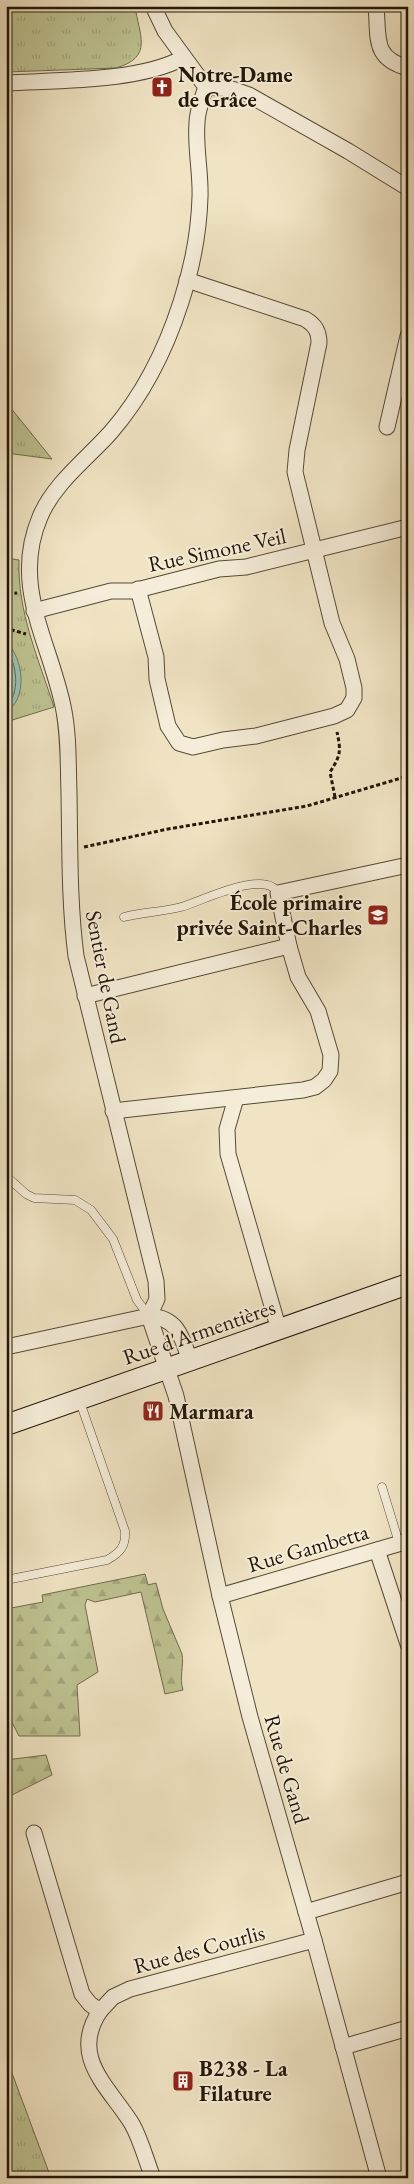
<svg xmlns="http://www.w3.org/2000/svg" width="414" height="2184" viewBox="0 0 414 2184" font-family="'EB Garamond',serif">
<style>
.grass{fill:url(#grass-tufts);stroke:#706c4c}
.forest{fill:url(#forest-firs);stroke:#706c4c}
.water{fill:#9bbfb0;stroke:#6b7b6c}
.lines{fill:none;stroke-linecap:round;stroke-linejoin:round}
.shore{stroke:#5e6a5c;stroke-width:1}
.service-casing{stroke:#564a36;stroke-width:9}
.minor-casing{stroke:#564a36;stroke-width:17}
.secondary-casing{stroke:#221607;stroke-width:22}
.path{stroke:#221607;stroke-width:3;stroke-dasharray:4 2.5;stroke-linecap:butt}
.service{stroke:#f5edd9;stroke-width:8}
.minor{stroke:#f5edd9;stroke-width:15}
.secondary{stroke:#f5edd9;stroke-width:20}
.labels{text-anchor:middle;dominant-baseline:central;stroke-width:4;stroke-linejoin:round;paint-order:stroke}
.poi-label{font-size:22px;font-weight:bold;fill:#221607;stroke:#f5edd9;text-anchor:start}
.street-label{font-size:22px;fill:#221607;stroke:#f5edd9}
</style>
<defs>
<pattern id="grass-tufts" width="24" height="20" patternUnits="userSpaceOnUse" patternTransform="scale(1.25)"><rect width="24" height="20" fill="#bec291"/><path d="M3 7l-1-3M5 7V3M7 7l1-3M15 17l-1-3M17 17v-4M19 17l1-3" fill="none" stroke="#a3a67c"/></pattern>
<pattern id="forest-firs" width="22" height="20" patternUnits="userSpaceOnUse" patternTransform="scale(1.25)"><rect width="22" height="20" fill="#bec291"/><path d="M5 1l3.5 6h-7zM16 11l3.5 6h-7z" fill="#a3a67c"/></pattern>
</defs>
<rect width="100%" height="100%" fill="#f0e4c4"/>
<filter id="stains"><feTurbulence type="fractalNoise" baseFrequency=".004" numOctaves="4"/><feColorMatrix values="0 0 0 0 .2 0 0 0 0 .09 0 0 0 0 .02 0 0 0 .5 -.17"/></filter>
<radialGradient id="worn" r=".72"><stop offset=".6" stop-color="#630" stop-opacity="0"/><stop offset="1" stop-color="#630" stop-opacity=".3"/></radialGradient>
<g class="grass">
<path d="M6,6H135C139,35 154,57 116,68L6,72Z"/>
<path d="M6,402L52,459L6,453Z"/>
<path d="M6,558L19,560C17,611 39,660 54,707L6,722Z"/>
<path d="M6,2057L51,2178H6Z"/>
</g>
<g class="forest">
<path d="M145,1574L148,1585L156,1583L163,1609L182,1654C184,1666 179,1677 183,1690L165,1694L141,1592L95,1602L87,1599L85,1605L98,1672L77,1685L80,1736H19L6,1711V1609L43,1602L42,1595Z"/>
<path d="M46,1755L52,1775L6,1798V1760Z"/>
</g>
<path class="water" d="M6,642C24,658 28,699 6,712Z"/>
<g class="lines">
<path class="shore" d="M6,649C17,663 21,694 6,706"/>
<g class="service-casing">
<g id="service">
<path d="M124,917C143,912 162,912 181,907C200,902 266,868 278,893"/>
<path d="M6,1176L26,1194L34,1198L75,1200L91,1210L113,1239L137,1300L149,1316"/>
<path d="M382,1487L399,1543"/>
<path d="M6,1580L107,1560C120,1553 126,1546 125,1531L79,1399"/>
</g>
</g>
<g class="minor-casing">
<g id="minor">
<path d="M153,6L165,31L206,87"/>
<path d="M376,6C379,38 372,58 408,68"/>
<path d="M6,83C58,80 138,82 183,58"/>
<path d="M206,87L232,89L249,95L348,151L408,188"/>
<path d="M387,427L408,336"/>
<path d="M138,589L156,657L157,679L168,726L179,743L193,747L223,740L256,736L334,716L347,710L354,698V688L347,659L332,623L295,472L297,450L319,343C319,331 315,325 305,319L187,280"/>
<path d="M34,611L111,591H133L219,569L246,567L408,527"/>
<path d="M85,996L289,946L278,893L408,865"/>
<path d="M236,1098L227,1129L228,1154L279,1330"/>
<path d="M113,1111L303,1090L315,1087L324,1080L330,1071L331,1055L318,1011L298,977L289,946"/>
<path d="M149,1316L157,1299L156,1281L76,956C69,902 70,848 69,793C68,764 69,734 63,706C49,640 11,585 40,517C54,483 87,459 111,432C143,395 166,349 181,302C192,268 199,233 200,197C201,173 195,148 197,123C197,111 202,99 206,87"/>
<path d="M149,1316L176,1396L220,1596L250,1717L314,1940L379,2178"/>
<path d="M6,1347L149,1316C178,1318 182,1337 190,1361"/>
<path d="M377,1550L408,1644"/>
<path d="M220,1596L408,1541"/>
<path d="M34,1833L82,1994L90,2004L100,2011L113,1997L130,1989L314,1940"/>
<path d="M306,1912L408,1882"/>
<path d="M100,2011C69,2057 109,2087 132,2124C141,2140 146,2160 153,2178"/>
<path d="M343,2047L408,2028"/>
</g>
</g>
<g class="secondary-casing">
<path id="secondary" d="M6,1425L408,1284"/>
</g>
<g class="path">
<path d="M8,594L17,593"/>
<path d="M6,625L12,630L26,634"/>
<path d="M335,797L330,772C341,755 341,751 337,732"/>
<path d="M84,847L168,829L307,806L408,776"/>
</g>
<use href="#service" class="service"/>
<use href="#minor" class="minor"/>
<use href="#secondary" class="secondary"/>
</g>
<defs>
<g id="church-square" transform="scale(1.125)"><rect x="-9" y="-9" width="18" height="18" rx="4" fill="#8f2418" stroke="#f5edd9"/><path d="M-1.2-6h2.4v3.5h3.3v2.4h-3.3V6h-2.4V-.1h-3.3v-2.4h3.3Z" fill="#fff"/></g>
<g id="school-square" transform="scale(1.125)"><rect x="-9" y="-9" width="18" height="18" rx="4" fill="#8f2418" stroke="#f5edd9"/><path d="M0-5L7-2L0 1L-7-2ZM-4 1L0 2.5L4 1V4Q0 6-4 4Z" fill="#fff"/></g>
<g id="restaurant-square" transform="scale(1.125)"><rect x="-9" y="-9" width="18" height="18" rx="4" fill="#8f2418" stroke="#f5edd9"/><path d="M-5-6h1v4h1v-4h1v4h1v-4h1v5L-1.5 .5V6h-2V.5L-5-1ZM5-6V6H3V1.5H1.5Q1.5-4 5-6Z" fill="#fff"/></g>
<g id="building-square" transform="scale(1.125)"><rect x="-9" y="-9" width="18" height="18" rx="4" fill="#8f2418" stroke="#f5edd9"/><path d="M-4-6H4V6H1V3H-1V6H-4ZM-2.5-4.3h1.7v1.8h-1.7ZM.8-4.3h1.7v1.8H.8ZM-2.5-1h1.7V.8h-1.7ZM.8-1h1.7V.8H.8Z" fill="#fff"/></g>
</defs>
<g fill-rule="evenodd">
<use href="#church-square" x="162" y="87"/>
<use href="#school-square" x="378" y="915"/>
<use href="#restaurant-square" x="153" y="1411"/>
<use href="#building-square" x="183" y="2081"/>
</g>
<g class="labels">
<g class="poi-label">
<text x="178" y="74">Notre-Dame<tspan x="178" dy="25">de Grâce</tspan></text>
<text x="362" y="902" text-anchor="end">École primaire<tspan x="362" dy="25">privée Saint-Charles</tspan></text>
<text x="169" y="1411">Marmara</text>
<text x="199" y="2068">B238 - La<tspan x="199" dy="25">Filature</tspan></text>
</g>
<g class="street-label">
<text transform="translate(217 550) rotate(-12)">Rue Simone Veil</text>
<text transform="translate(106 977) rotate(79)">Sentier de Gand</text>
<text transform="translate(199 1332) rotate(-19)">Rue d'Armentières</text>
<text transform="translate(308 1548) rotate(-16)">Rue Gambetta</text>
<text transform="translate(287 1769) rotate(74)">Rue de Gand</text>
<text transform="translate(199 1949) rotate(-15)">Rue des Courlis</text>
</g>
</g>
<rect width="414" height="2184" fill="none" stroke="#f0e4c4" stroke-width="25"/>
<rect x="8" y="8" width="399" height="2169" fill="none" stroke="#221607" stroke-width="2.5"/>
<rect x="12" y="12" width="389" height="2159" fill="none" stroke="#221607"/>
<rect width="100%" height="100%" filter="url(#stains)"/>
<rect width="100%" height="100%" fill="url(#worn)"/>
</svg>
